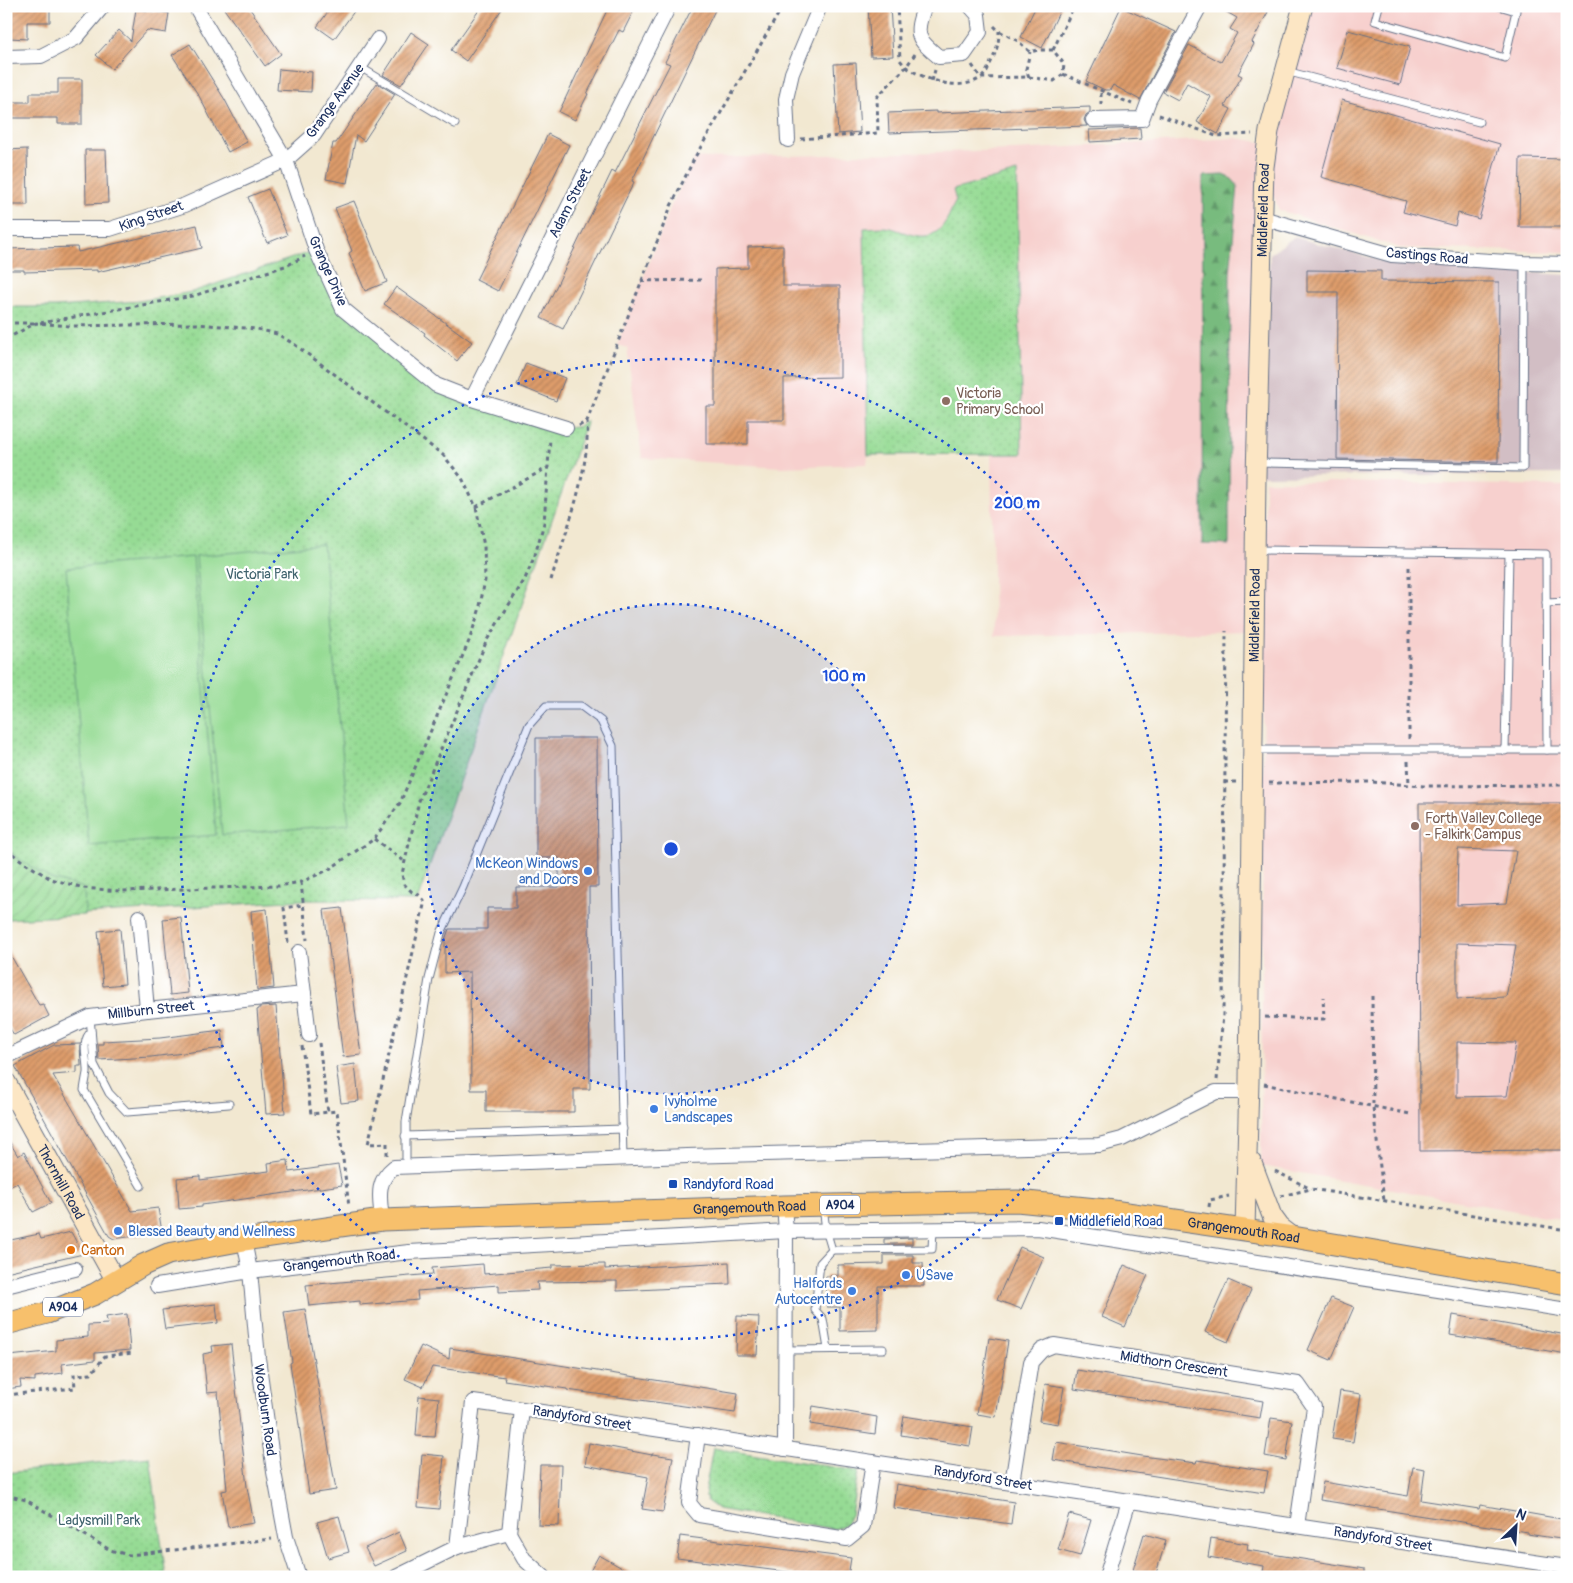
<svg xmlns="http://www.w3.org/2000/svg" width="1573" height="1583" viewBox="0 0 1573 1583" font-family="Pangolin,sans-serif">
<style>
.built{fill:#f7d0ce}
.industrial{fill:#d2bec4}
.grass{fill:url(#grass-dots);stroke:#588579}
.forest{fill:url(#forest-firs);stroke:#4a756e}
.garden{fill:url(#garden-furrows);stroke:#588579}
.pitch{fill:#96db94;stroke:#588579}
.building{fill:url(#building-hatch);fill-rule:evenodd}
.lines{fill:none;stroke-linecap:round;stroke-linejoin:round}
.lane-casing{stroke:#667086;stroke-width:9}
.street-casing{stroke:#667086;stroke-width:16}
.secondary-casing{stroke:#667086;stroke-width:21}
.primary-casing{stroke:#667086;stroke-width:23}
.path{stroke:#667086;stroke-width:3;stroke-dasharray:4 4;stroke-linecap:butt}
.lane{stroke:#fff;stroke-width:7}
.street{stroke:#fff;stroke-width:14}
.secondary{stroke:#fce6c4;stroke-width:19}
.primary{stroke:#f7c06c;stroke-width:21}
.ring{fill:none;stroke:#1d4ed8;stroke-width:2.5;stroke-dasharray:2.5 5}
.education-dot{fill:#8d6e63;stroke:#fff;stroke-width:2}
.shop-dot{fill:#3f7fe0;stroke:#fff;stroke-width:2}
.transit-dot{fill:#1a4fb4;stroke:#fff;stroke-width:2}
.food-dot{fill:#e8710a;stroke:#fff;stroke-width:2}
.labels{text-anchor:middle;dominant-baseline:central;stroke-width:4.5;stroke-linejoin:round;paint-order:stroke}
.shield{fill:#fff;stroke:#5f6d8e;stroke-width:1}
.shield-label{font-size:12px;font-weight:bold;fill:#1b2f5e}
.street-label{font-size:14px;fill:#1b2f5e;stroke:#fff}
.education-label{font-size:14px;fill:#785e54;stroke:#fff;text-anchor:start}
.park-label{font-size:14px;fill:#40636e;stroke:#fff}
.shop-label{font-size:14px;fill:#366cbe;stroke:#fff;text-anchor:start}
.transit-label{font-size:14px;fill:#164399;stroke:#fff;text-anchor:start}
.food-label{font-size:14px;fill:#c56008;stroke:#fff;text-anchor:start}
.centre{fill:#1d4ed8;stroke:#fff;stroke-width:2.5}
.ring-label{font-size:15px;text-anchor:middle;font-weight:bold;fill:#1d4ed8;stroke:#fff;stroke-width:4.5;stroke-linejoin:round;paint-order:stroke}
</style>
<defs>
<pattern id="grass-dots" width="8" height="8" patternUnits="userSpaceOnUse" patternTransform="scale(1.25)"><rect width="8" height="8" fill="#96db94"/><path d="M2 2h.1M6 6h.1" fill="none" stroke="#81bc82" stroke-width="1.8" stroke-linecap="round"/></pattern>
<pattern id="forest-firs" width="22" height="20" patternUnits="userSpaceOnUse" patternTransform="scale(1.25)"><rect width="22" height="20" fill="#78bb7e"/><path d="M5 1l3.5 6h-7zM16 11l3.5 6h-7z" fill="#62986a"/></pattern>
<pattern id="garden-furrows" width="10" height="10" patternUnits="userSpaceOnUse" patternTransform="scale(1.25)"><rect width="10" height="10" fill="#96db94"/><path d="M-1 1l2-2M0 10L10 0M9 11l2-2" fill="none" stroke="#81bc82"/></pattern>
<pattern id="building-hatch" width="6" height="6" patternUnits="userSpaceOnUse" patternTransform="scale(1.25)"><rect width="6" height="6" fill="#de9c6a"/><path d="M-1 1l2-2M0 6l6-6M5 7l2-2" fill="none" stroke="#b3805a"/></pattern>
</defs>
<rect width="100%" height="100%" fill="#fff"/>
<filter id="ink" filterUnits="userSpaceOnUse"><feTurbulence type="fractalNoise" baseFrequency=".02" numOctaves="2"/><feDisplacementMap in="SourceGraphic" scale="10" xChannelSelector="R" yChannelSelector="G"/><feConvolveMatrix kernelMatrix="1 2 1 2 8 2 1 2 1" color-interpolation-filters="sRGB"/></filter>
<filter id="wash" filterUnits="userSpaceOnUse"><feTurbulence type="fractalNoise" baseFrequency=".0096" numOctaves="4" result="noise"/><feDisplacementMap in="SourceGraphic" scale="20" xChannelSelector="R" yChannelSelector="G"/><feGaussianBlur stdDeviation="1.12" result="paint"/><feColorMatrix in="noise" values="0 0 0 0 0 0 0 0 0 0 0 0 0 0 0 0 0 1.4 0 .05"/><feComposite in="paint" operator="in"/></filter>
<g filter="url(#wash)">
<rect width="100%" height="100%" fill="#f2e8d1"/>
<g class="built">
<path d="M1303,6H1567V252L1400,248L1279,210L1264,169L1254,631L994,636L991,454L868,455L867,464L781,467L642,458L627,348L617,345L671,206L695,157L707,158L1015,150L1236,138L1267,143Z"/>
<path d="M1265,481L1567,486V1220L1261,1166Z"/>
</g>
<path class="industrial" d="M1294,237L1393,264L1567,275V474L1256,476L1270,254Z"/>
<g class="grass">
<path d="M1017,172L1022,454L868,455L864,228C873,228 882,226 891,228C911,234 931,246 946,221C950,215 952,207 956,201L953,190Z"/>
<path d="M316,250L343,309L436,385L566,428L577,427L587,421L417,901L302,900L6,919V307H56L139,301L192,292Z"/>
<path d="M713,1448L858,1471L851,1515L846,1524L835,1529L718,1509L707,1501L705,1490Z"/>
<path d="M150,1457L166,1577H6V1473Z"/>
</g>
<path class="forest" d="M1223,175L1232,179L1238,186L1230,274L1229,545L1202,544L1203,176Z"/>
<path class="garden" d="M6,849L25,863L51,879L84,888L85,915L6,919Z"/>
<g class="pitch">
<path d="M323,544L349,824L222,835L196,556Z"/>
<path d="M193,557L216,835L89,846L66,568Z"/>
</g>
<g id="blocks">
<g class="building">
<path d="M6,6H50V22H27V39L10,38V21H6Z"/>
<path d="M222,6H248L281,54L265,66Z"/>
<path d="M332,6H358L334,39L317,27Z"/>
<path d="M482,6H504L466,61L451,50Z"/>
<path d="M609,6H636L623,32L619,30L587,94H588L575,120L559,112Z"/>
<path d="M693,6H717L632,181L634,182L563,329L541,318L612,171L615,173L670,64L665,62Z"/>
<path d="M868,6H890L893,56L871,57Z"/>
<path d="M1036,6H1062L1042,48L1021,37Z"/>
<path d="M1216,6H1257L1268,12L1252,42L1254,44L1238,74L1242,76L1225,106L1231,109L1218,134L1197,122L1211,97L1187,83L1178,100L1163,92L1189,45L1221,62L1237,33L1230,29L1237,18Z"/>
<path d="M1121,7L1176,32L1140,100L1113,85L1110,90H1105L1086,81Z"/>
<path d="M136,9L169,13L166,33L147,30L112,69L96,55L119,30L131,41Z"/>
<path d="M1348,30L1410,47L1400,85L1337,68Z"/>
<path d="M411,32L429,44L401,85L383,75Z"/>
<path d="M190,44L225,100L247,142L228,152L199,96L172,55Z"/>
<path d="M856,63L860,132L838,134L834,64Z"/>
<path d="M279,69L312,72L311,92L277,90Z"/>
<path d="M58,79H82V124H58V118H6V102H30V93H58Z"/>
<path d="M377,83L395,94L364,141L356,135L347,183L326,179L333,143H336Z"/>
<path d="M1342,100L1500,144L1479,219L1458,213L1455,226L1403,212L1406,201L1321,177Z"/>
<path d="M1090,107V112L1086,115L1084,120L1087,126L889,133L888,113L936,111V113Z"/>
<path d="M1140,128L1141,139L1090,142L1089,130Z"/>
<path d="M548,134L569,145L498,291L476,280Z"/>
<path d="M27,149L28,205H6V150Z"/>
<path d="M85,150H106L108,203L86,204Z"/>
<path d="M1520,158L1567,159V227H1519Z"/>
<path d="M268,189L287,235L267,243L248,197Z"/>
<path d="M354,201L387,282L365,291L349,253L352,251L335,208Z"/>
<path d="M197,225L202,248L97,272V270L24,272V270H6V249L77,247L78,252Z"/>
<path d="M783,246V286H840V377L784,378V420H748V444H706V406H715V269L748,268V247Z"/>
<path d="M1307,270L1381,271V281L1499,282L1498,462L1337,459L1338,292H1307Z"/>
<path d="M396,287L472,342L457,361L424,335L425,333L384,304Z"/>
<path d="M526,363L565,378L556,401L517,385Z"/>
<path d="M536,738H597L598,887H589L590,1089H574V1112H486V1090H471L470,972L445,973V940L449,929H487V908H516V887H559V858H536Z"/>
<path d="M1419,803H1565L1567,1150L1420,1151ZM1458,849L1516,851L1507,903L1457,905ZM1457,943L1516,945L1506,997L1457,999ZM1457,1042L1516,1043L1507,1096L1457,1097Z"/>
<path d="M342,908L361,1055L343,1057L324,910Z"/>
<path d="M267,909L274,988L257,990L251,911Z"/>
<path d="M181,917L188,993L170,995L163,919Z"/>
<path d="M120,929L125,984L103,986L98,931Z"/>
<path d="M6,947L39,1005L43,1004L49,1016L14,1035L6,1022Z"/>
<path d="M276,1006L285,1113L266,1114L257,1010L259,1009V1007Z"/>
<path d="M222,1030L224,1048L151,1057L99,1060L98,1044H103V1041L160,1038Z"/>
<path d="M80,1044L81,1066H77V1073L53,1075L132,1211L158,1208L162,1232L114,1239L109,1236L15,1066L54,1045Z"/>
<path d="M355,1064L359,1101L341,1103L336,1067Z"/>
<path d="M6,1136L18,1156L24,1152L51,1203L33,1212L17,1183L6,1189Z"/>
<path d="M288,1160L289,1172L338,1165L342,1185L202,1205V1207L179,1209L177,1178L200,1176V1180L269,1171L268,1163Z"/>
<path d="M71,1232L83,1254L6,1272V1241L39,1234L41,1239Z"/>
<path d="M912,1238V1244H884V1239Z"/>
<path d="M1020,1247L1044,1257L1021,1309L997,1300Z"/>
<path d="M884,1255H913V1263H923L924,1286H878V1330L840,1331V1307H827L826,1276H838V1265L884,1264Z"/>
<path d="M729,1262L730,1284L677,1286V1288L617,1291V1281L537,1282L538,1290L499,1292V1285L417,1291L418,1300L360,1305V1301L309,1306L306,1285L433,1274L432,1268L483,1264L484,1274L552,1268V1265L605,1264V1269Z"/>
<path d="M1124,1265L1148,1275L1125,1327L1102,1317Z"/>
<path d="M1228,1280L1251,1290L1228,1342L1205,1332Z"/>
<path d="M1331,1298L1354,1307L1331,1360L1308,1350Z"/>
<path d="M216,1304L218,1323L165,1329L162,1310Z"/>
<path d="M305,1309L336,1490L309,1494L290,1363L292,1362L284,1312Z"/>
<path d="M127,1314L130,1350L95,1353V1360L62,1364L63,1373L35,1377V1381L20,1380L21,1387L6,1389V1361H9V1356L56,1351V1340L88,1337V1325L108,1324L106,1317Z"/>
<path d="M1453,1315L1567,1335V1354L1450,1335Z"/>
<path d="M737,1316L759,1317L757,1355H736Z"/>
<path d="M989,1338L1008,1341L996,1417L977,1414Z"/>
<path d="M231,1344L247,1487L254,1523L228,1527L222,1491L227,1490L218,1392L207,1393L203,1354L213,1352L212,1346Z"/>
<path d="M421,1346L449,1359L450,1348L738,1393L735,1413L567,1390V1389L504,1380L505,1377L432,1367L423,1387L405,1379Z"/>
<path d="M1077,1370L1263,1401L1260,1418L1074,1389Z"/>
<path d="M1045,1384L1064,1387L1058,1424L1039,1421Z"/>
<path d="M1340,1391L1361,1394L1353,1442L1332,1439Z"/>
<path d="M419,1396L439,1398L435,1437L416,1436Z"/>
<path d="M813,1406L877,1417L875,1434L810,1424Z"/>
<path d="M904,1416L973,1427L970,1446L901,1435Z"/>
<path d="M1271,1418L1292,1421L1286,1460L1265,1456Z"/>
<path d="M1056,1442L1142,1456L1196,1463L1197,1460L1268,1471L1264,1493L1053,1460Z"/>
<path d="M589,1443L652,1455V1454L673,1457L663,1512L642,1509L648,1477L585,1465Z"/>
<path d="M422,1454L444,1456L439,1509L418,1507Z"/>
<path d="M540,1465H561L559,1526L538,1525Z"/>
<path d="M1413,1467L1425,1469L1421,1500L1479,1509L1480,1505L1567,1520V1540L1527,1534V1532L1320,1500L1323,1482L1408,1496Z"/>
<path d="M896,1484L1014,1502L1011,1524L893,1508Z"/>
<path d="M1069,1514L1091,1520L1080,1556L1058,1550Z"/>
<path d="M339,1516L349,1552L328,1558L317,1522Z"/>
<path d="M399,1532L407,1551L374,1566L365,1548Z"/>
<path d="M1144,1534L1166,1540L1155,1577L1133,1570Z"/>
<path d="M680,1536L851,1558L848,1577H809L794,1575L795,1573L677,1558Z"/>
<path d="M1211,1538L1248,1544L1247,1550L1364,1569V1577H1294L1263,1572L1264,1566L1208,1557Z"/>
<path d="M599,1555L638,1577H601L590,1571Z"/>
</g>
</g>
</g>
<g filter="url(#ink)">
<use href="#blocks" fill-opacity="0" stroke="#667086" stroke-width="1"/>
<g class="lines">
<g class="lane-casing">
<g id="lane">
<path d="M1379,6L1375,21L1505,58L1516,11L1499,6"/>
<path d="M360,67L455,124"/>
<path d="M1286,71L1479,122"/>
<path d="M1564,114H1567"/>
<path d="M1258,463L1523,468L1524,263"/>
<path d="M1255,550L1546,554L1547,750"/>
<path d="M1546,603L1567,602"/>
<path d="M1253,750H1567"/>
<path d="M1505,751L1509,554"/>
<path d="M90,1017L94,1064L109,1093L127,1112L229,1104"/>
<path d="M91,1032C80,1041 88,1060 87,1073C86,1078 85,1084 84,1090L141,1186"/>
<path d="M405,1136L623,1129"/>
<path d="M406,1166V1122L429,979L441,933L463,887L529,725L546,706H581L601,721L613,746L623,1158"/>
<path d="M823,1207L826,1230L832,1250L932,1249L933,1229"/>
<path d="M828,1349L823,1319L815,1310L820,1263L832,1250"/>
<path d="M785,1350L883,1349"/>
</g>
</g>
<g class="street-casing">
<g id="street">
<path d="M195,6L286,160L316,250L343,309L436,385L472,399L566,428"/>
<path d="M927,6L924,8C914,35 917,39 939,57L964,55L980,32L978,15L970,6"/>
<path d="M6,57L41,56L76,38L103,6"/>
<path d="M1093,120L1142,119L1149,100L1200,6"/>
<path d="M788,140L786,99L792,73L820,6"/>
<path d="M1262,218L1392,255L1524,263L1567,264"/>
<path d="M6,229H110L185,205L286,160L314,135L378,39"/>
<path d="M472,399L669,6"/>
<path d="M139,917L147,1010"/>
<path d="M299,952L309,1035"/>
<path d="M6,1057L90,1017L147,1010L304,994"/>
<path d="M784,1206L786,1231L785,1449"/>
<path d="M382,1220C380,1198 375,1182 394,1167L687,1156L1099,1145L1122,1139L1216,1092H1249"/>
<path d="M244,1240L250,1271L258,1358L274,1472L286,1537L299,1577"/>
<path d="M6,1286L75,1269"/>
<path id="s1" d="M157,1286L250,1271L409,1252L786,1231L1038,1228L1567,1310"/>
<path d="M698,1435L689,1503L699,1515L847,1539L863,1526L873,1462"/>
<path d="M1012,1483L1031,1362L1042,1350L1054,1345L1298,1384L1314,1407L1297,1526"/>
<path d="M509,1533L522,1409L1567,1567"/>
<path d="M509,1533L524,1559L544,1577"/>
<path d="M457,1547L509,1533"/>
<path d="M396,1577L457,1547L473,1402L522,1409"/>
<path d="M1106,1577L1129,1501"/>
</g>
</g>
<g class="secondary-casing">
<g id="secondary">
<path id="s2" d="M6,1082L116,1281"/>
<path d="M1252,1163L1272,1216L1280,1227L1293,1237"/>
<path id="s3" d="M1245,1229L1249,1081L1256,476L1264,167L1269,131L1303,6"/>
</g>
</g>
<g class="primary-casing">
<g id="primary">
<path id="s4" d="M6,1324L47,1313L95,1294L143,1265L168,1254L244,1240L382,1220L784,1206L1017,1201L1106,1210L1293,1237L1567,1284"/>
</g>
</g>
<g class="path">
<path d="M994,26L999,31L1018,41L1030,52L1038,50H1053L1064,64L1063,74L1132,104"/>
<path d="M1053,50L1074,6"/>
<path d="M915,54L906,67C926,80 960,93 982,77C987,73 989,66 992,60C997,50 999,42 999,31"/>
<path d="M972,65L981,78L1029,77L1054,81L1063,74"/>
<path d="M1029,77L1026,69L1030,52"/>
<path d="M932,81L935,70"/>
<path d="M1101,105V91"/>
<path d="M1159,115L1216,136L1252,134"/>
<path d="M801,139L878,133L877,97L906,67L900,60L897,6"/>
<path d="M641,281L704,280"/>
<path d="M6,323H34"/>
<path d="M40,323L193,296L288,265L305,256"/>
<path d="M6,339L36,323L70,326L197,324L257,329L277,334L294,344L443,455L462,478L476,507L484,546L485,580L479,611L469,641L400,803L374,839L328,870L301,882L279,886L120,891L84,888L51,879L25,863L6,849"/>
<path d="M579,426L587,421L671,206L695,157L783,6"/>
<path d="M476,507L547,468"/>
<path d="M551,580C566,530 590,473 587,421"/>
<path d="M1409,739V563"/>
<path d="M1408,761L1409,785"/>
<path d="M1224,782H1236"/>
<path d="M1269,783L1372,782L1423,786L1567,785"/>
<path d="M374,839L404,861"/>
<path d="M301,882L307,940"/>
<path d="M288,943L284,908L303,905"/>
<path d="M1372,996L1373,1107L1384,1201"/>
<path d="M1265,1017L1324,1019L1323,997"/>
<path d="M319,1043L328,1112"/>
<path d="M302,1046L311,1114L337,1111L349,1207"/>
<path d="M1217,1080L1223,1015L1226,631"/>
<path d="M1264,1084L1410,1114"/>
<path d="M387,1155V1143L368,1144L424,905V900L419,895L412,892L404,884L402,874L419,801L487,640L525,579L535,555L544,523L550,438"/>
<path d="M1275,1171L1311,1189"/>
<path d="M1281,1196L1311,1189L1567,1230"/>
<path d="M1209,1207L1210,1200L1229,1196"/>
<path d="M6,1395L75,1388L74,1375L91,1374L105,1356L133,1353"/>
<path d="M6,1495L26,1500L110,1550L129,1555L272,1539"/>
</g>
<use href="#lane" class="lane"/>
<use href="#street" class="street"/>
<use href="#secondary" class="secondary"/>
<use href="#primary" class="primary"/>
</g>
</g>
<circle cx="671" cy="849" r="245" fill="#1d4ed8" fill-opacity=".12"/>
<g class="ring">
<circle cx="671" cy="849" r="245"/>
<circle cx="671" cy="849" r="490"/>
</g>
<g class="education-dot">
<circle cx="946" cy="401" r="5"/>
<circle cx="1415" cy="826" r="5"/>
</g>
<g class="shop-dot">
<circle cx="588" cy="871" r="5"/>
<circle cx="654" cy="1109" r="5"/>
<circle cx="118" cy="1231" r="5"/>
<circle cx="906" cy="1275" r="5"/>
<circle cx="852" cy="1291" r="5"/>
</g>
<g class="transit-dot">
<rect x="668" y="1179" width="10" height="10" rx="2.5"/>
<rect x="1054" y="1216" width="10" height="10" rx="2.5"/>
</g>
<circle class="food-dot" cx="71" cy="1250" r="5"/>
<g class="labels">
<g class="shield">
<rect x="820" y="1195.5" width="40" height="19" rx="4"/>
<rect x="43" y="1297.5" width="40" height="19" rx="4"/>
</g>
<g class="shield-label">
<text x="840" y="1205">A904</text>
<text x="63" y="1307">A904</text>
</g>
<g class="street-label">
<text transform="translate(335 101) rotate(-54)">Grange Avenue</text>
<text transform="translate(570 203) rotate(-63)">Adam Street</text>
<text stroke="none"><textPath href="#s3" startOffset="1019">Middlefield Road</textPath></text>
<text transform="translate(151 216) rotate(-19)">King Street</text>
<text transform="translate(1427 256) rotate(5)">Castings Road</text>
<text transform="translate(328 271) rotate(66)">Grange Drive</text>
<text stroke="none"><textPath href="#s3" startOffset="614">Middlefield Road</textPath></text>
<text transform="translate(151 1010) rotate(-6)">Millburn Street</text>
<text stroke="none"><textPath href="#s2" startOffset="114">Thornhill Road</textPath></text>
<text stroke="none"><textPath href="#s4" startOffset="762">Grangemouth Road</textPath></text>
<text stroke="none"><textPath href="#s4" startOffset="1258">Grangemouth Road</textPath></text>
<text stroke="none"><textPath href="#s1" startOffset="184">Grangemouth Road</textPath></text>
<text transform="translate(1174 1364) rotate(9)">Midthorn Crescent</text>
<text transform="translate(265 1410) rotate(82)">Woodburn Road</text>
<text transform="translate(582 1418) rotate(9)">Randyford Street</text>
<text transform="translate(983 1478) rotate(9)">Randyford Street</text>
<text transform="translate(1383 1539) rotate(9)">Randyford Street</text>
</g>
<g class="education-label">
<text x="956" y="393">Victoria<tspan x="956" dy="16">Primary School</tspan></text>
<text x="1425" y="818">Forth Valley College<tspan x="1425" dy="16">- Falkirk Campus</tspan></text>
</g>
<g class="park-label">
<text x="262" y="574">Victoria Park</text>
<text x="99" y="1520">Ladysmill Park</text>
</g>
<g class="shop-label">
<text x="578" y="863" text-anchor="end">McKeon Windows<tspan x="578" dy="16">and Doors</tspan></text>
<text x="664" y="1101">Ivyholme<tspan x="664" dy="16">Landscapes</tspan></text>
<text x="128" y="1231">Blessed Beauty and Wellness</text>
<text x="916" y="1275">USave</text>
<text x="842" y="1283" text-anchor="end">Halfords<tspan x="842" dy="16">Autocentre</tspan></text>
</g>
<g class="transit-label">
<text x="683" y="1184">Randyford Road</text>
<text x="1069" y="1221">Middlefield Road</text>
</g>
<g class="food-label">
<text x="81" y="1250">Canton</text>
</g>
</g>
<circle cx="671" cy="849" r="8" class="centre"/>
<g class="ring-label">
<text x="1017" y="508">200 m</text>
<text x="844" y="681">100 m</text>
</g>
<rect width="1573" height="1583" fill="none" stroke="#fff" stroke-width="25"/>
<g transform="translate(1516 1526) rotate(25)" stroke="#ffffff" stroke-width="4" paint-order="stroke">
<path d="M0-4L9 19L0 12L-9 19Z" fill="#1b2f5e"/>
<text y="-8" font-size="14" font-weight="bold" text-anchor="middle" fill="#1b2f5e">N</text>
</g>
</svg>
